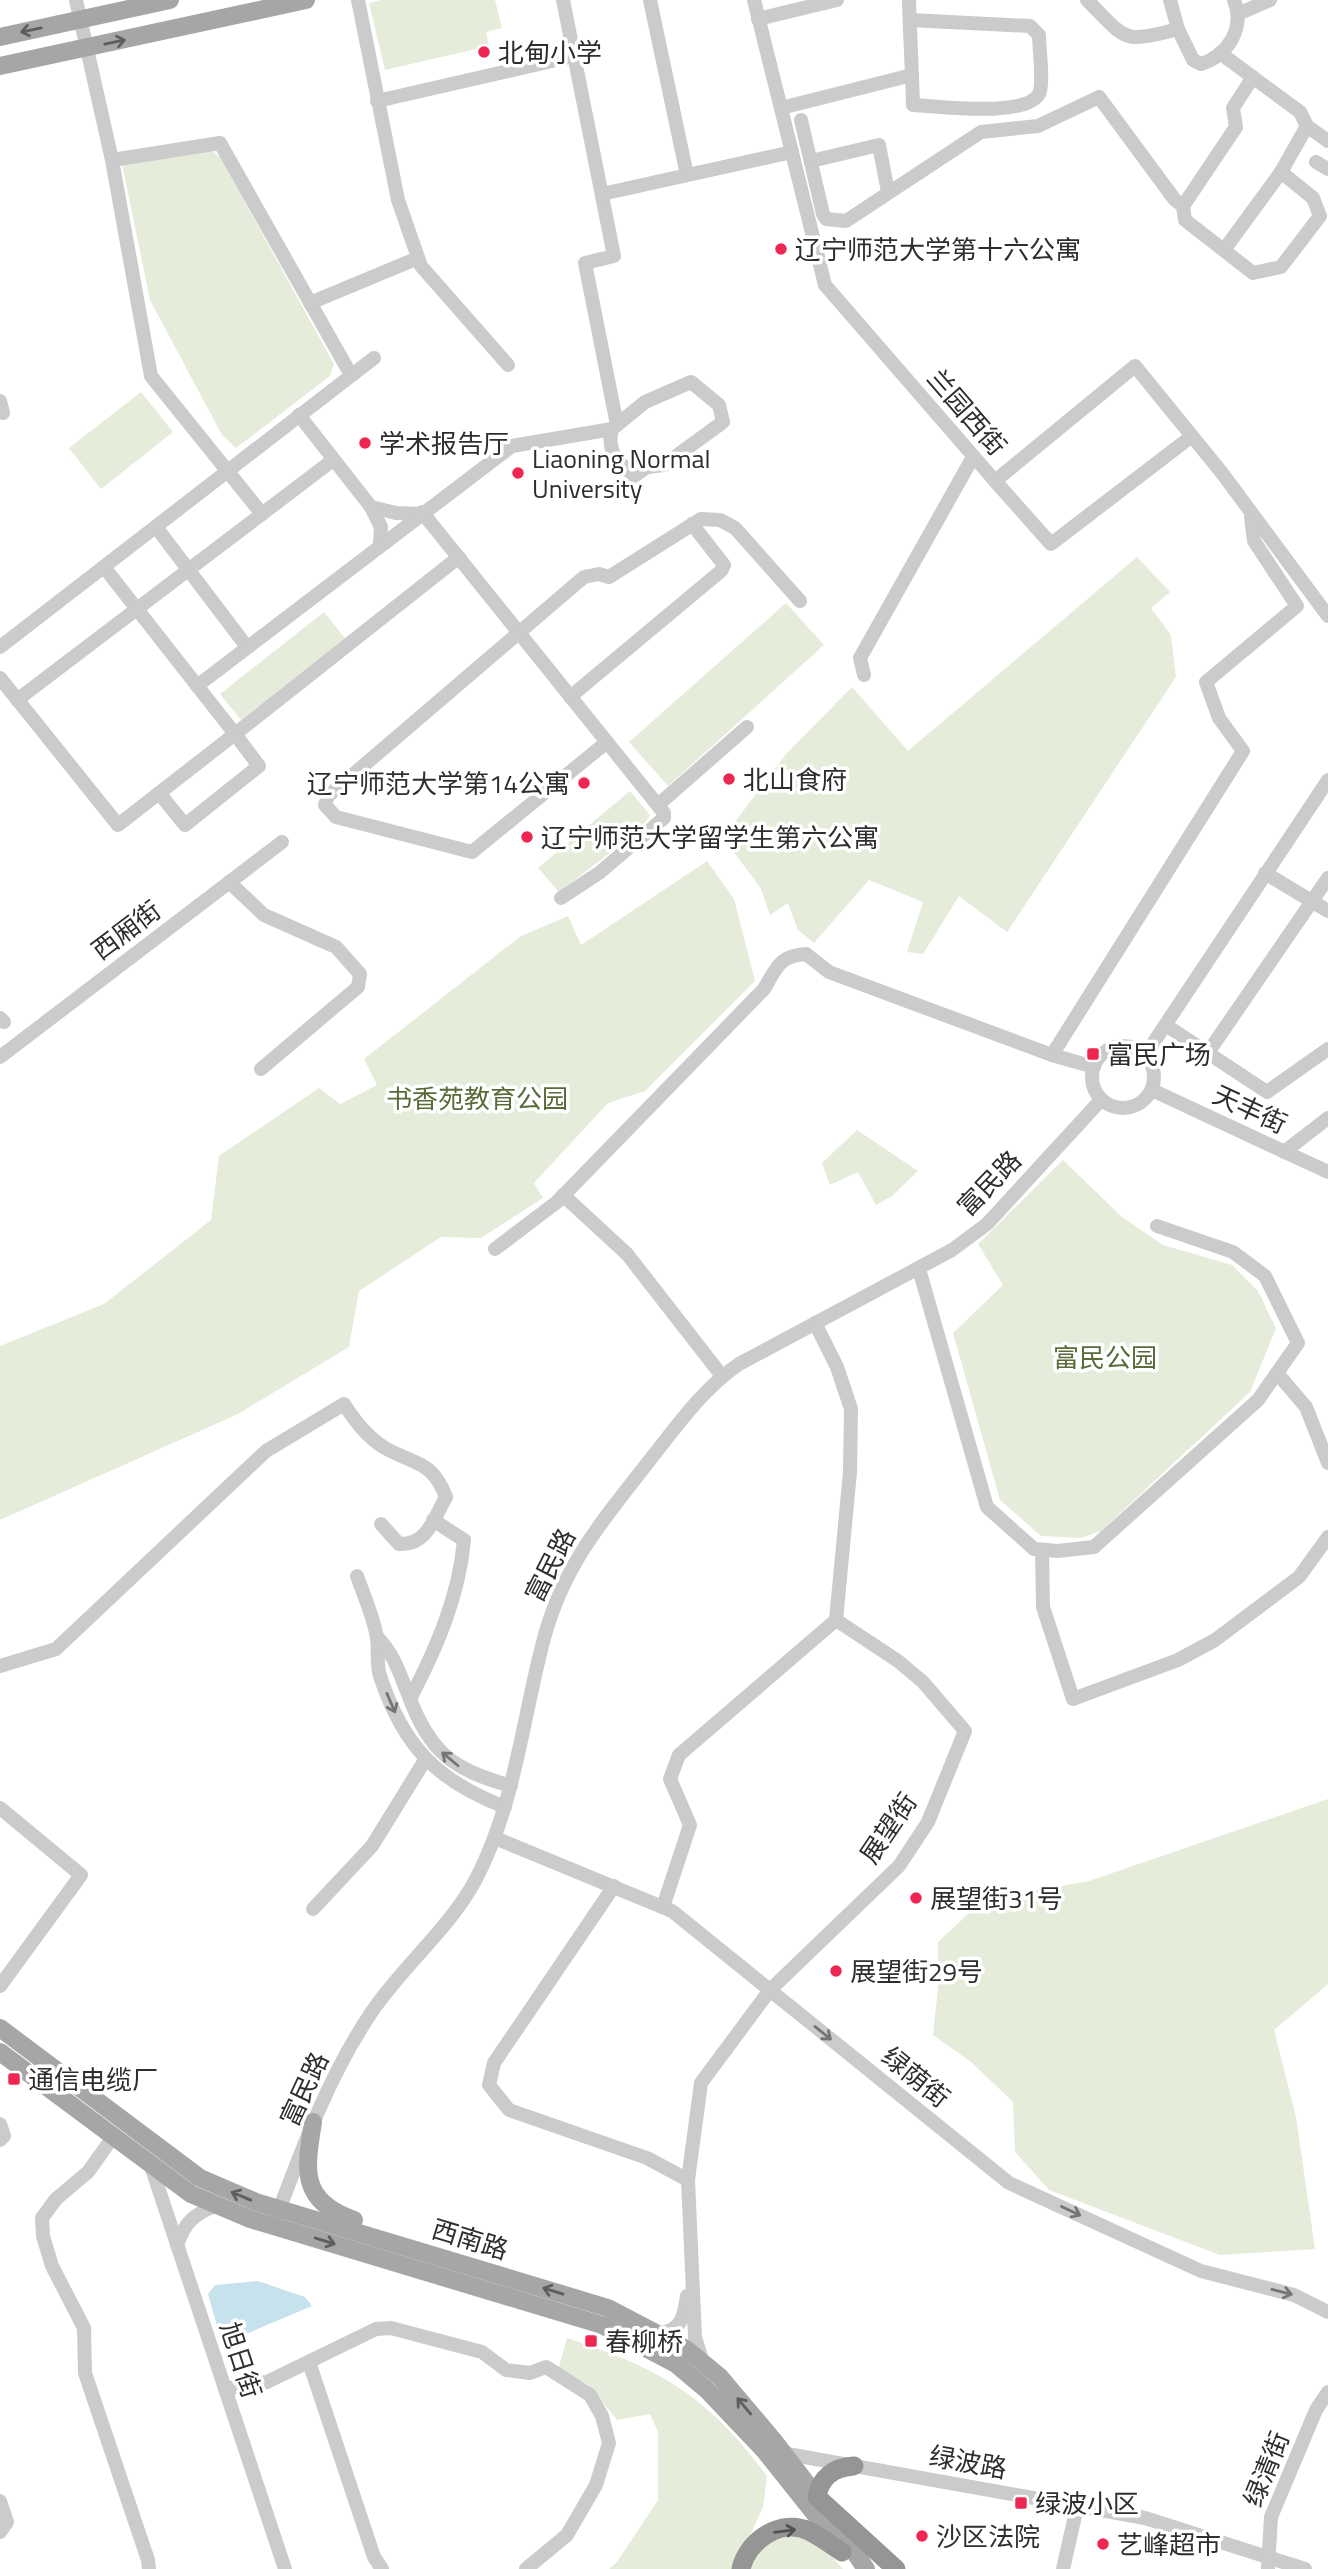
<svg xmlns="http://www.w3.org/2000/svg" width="1328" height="2569" viewBox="0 0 1328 2569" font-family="'Titillium Web','Noto Sans SC',sans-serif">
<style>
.green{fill:#e6ecda}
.water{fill:#c6e3ed}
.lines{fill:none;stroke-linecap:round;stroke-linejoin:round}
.minor{stroke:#cbcbcb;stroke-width:14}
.major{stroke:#a6a6a6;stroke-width:18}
.highway{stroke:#959595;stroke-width:19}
.oneway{stroke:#5e5e5e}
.oneway2{stroke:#757575}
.oneway3{stroke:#525252}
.poi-dot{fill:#ed2752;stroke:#fff;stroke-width:2.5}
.labels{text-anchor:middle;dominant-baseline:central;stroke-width:7;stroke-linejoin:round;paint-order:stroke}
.poi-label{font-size:26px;fill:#2e2e2e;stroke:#fff;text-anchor:start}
.street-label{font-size:26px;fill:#2e2e2e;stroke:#fff}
.park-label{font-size:26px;fill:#586b39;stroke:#fff}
</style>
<rect width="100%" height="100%" fill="#fff"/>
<g class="green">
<path d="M381,0H495L502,28L486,32L489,46L385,70L369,3Z"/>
<path d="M211,150L220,157L334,364L330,376L236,448L222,435L150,300L122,164Z"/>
<path d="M141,392L173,432L101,489L69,448Z"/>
<path d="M1137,557L1170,592L1151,608L1171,635L1176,677L1007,932L959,896L923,954L907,952L923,902L869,880L814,943L798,930L788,903L770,915L760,887L723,838L786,754L852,687L908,751Z"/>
<path d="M786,603L824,645L668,786L629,742Z"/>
<path d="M324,612L345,638L241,720L220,694Z"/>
<path d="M630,791L650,815L642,828L559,892L538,868Z"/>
<path d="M707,861L734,899L755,981L645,1091L608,1103L534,1183L543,1198L481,1238L441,1237L359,1291L349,1347L236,1415L0,1520V1346L104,1304L211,1220L219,1156L319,1088L340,1104L377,1085L364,1059L521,936L568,916L581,945Z"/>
<path d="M857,1130L918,1171L892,1196L876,1205L858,1172L830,1185L822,1163Z"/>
<path d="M1063,1160L1122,1217L1163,1245L1232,1265L1258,1291L1276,1328L1250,1392L1101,1531L1081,1538L1041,1536L1000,1500L953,1333L1003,1285L978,1244Z"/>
<path d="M1328,1799V1984L1274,2030L1296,2117L1315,2249L1220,2255L1049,2190L1015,2152L1013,2102L971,2062L933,2035L938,1988V1942L983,1900L1089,1881Z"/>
<path d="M567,2338C661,2369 707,2395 767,2476L763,2507L735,2569H609L617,2562L658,2500V2432L650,2414L617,2420L588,2384L558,2370Z"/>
<path d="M799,2536L817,2540L843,2569H750C758,2543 774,2537 799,2536Z"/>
</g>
<path class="water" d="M258,2281L305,2297L312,2306L222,2344L208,2294L215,2285Z"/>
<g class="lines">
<g class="minor">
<path d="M76,0L112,160L151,376L262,514"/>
<path d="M358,0L398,200L421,266L508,365"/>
<path d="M563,0L614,256L585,263L617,425"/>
<path d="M650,0L687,175"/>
<path d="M754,0L825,285L995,481L1135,366L1222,473L1328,616"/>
<path d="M909,0C910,35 912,70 913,105C939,106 1025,118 1039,94C1044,84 1039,48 1039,35L1030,26L910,20"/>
<path d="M1087,0C1127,40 1121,44 1178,29"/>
<path d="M1170,0L1178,29L1193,60L1201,64C1229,55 1245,27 1234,0"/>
<path d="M1240,13L1270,0"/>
<path d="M758,19L837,0"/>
<path d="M1220,53L1300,112L1307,126L1328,141"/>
<path d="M377,101L574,56"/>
<path d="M781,108L912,75"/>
<path d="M801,120L823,214L826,219L846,221L981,132L1038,126L1099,97L1175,200L1183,206L1185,220L1253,273L1281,267L1320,216L1313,198L1281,172"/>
<path d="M112,160L220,143L351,375"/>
<path d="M811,161L879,145L888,192"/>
<path d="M1316,162L1328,169"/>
<path d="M602,194L792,152"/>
<path d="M1183,206L1236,127L1233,108L1253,77"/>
<path d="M1224,250L1281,172L1307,126"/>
<path d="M310,303L418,258"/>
<path d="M0,401L3,413"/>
<path d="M299,415L371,507L396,513L420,514"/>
<path d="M995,481L1051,544L1192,436"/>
<path d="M371,507L381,527L380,544"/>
<path d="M422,512L664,813V818L599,873L561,898"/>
<path d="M156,527L247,647"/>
<path d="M104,567L235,734L459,557"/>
<path d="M0,647L374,358"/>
<path d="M864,675L860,658L973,457"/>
<path d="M0,678L118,825L235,734L259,766L185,825L159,793"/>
<path d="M197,686L512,446L612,429L645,402L691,382L719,405L723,422L664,465L647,467L634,476C618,462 606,451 612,429"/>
<path d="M570,697L721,571L724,565L692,524"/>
<path d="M17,700L333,460"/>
<path d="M607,742L472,852L336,817L325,805L328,796L584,577L599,574L609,577L701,519L720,520L735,528L800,601"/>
<path d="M659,804L747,727"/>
<path d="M1265,873L1328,911"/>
<path d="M229,882L264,915L336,947L360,974L358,987L261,1069"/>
<path d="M0,1018L4,1022"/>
<path d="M1167,1026L1267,1092L1328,1049"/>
<circle cx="1123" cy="1077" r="31"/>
<path d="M1146,1054L1328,780"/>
<path d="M1207,1054L1328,878"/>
<path d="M1052,1055L1243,751L1219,718L1206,682L1297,606L1254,541L1251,517"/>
<path d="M0,1057L282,842"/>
<path d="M1152,1090L1328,1172"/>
<path d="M1284,1152L1328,1118"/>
<path d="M563,1195L627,1254L722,1376"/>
<path d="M495,1249L557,1202L764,989C777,967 779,956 806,954L829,972L1052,1055L1094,1067"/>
<path d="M919,1269L987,1507L1034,1549L1058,1551L1094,1547L1258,1400L1298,1343L1265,1276L1233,1252L1157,1226"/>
<path d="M1277,1373L1306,1407L1328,1463"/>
<path d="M1042,1550L1043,1607L1073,1699L1178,1660L1215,1640L1299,1577L1328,1537"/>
<path d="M357,1576C364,1596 374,1618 377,1638C379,1650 376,1664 380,1676C403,1746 437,1781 505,1807"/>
<path d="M377,1637C394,1654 399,1672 408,1694C430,1753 452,1769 511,1786"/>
<path d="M0,1666L56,1649L266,1451L344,1404C355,1421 367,1437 385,1448C415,1465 432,1460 446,1497C434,1518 427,1546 399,1544L381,1524"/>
<path d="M410,1699C436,1649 459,1597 464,1540L433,1520"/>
<path d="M0,1808L81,1875L0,1986"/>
<path d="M495,1838L672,1911L1009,2183L1201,2271L1294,2295L1328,2312"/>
<path d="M614,1886L494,2063L489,2085L509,2110L647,2158L688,2180"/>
<path d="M663,1907L690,1825L670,1779L679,1755L836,1620"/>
<path d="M313,1909L372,1846L425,1760"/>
<path d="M0,2124L4,2136L0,2140"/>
<path d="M113,2137L88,2172L56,2199L42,2218L43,2236L52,2266L84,2328L85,2373L148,2560L149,2569"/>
<path d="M151,2166L285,2569"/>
<path d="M276,2218C302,2149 328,2078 369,2016C400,1968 449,1930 476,1879C514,1806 522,1724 542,1646C562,1565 604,1519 653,1456C679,1423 704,1388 739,1364L952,1250L987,1224L1101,1100"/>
<path d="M177,2245C185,2222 194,2214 217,2205"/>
<path d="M658,2333C681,2332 684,2317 687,2296"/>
<path d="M309,2362L374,2557L382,2569"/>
<path d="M703,2363L695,2337L688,2180L701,2083L770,1990L899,1866L928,1822L965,1731L923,1682L898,1661L836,1620L850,1472L851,1409L837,1367L815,1323"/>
<path d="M225,2389L267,2382L376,2329L391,2328L482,2352L506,2370L530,2373L546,2367L590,2395L602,2416L609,2443L596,2485L567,2535L526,2569"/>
<path d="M782,2453L1145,2518L1305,2569"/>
<path d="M0,2501L7,2522L0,2532"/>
<path d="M1063,2569L1077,2507"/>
<path d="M1268,2569L1271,2517L1316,2410L1328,2392"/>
</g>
<g class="major">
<path d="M0,37L170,0"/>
<path d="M0,66L306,0"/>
<path d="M0,2028L200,2178L256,2202L608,2308L686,2349L720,2377L774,2441L817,2497L866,2569"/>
<path d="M0,2052L191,2194L250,2219L602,2325L676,2364L707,2390L764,2450L826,2528"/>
<path d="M313,2122C305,2172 300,2200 354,2220"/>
</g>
<g class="highway">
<path d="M854,2466C835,2467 820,2477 817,2497L896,2569"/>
<path d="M741,2569C747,2541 780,2518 809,2531C821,2537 831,2545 842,2552"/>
</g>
</g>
<defs><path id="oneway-shaft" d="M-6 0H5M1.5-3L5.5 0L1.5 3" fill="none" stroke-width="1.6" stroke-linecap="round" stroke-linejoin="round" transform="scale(1.75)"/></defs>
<g class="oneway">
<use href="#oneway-shaft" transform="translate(31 30) rotate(168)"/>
<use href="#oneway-shaft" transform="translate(115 42) rotate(-12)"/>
<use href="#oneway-shaft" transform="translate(241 2196) rotate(-157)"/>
<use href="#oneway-shaft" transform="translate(325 2241) rotate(17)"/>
<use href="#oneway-shaft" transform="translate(553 2291) rotate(-163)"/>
<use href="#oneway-shaft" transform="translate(744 2406) rotate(-130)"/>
</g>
<g class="oneway2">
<use href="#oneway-shaft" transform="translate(391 1703) rotate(67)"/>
<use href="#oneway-shaft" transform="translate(450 1759) rotate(-140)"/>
<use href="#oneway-shaft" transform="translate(823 2033) rotate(39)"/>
<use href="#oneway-shaft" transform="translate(1071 2211) rotate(25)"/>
<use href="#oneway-shaft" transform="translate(1282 2292) rotate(14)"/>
</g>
<use class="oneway3" href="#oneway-shaft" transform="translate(785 2531) rotate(-7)"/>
<g class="poi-dot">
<circle cx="484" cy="52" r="7"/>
<circle cx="781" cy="249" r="7"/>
<circle cx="365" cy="443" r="7"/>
<circle cx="518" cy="473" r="7"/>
<circle cx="729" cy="779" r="7"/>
<circle cx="584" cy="783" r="7"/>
<circle cx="527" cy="837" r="7"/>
<rect x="1086" y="1047" width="14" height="14" rx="3.5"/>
<circle cx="916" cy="1898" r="7"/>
<circle cx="836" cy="1971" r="7"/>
<rect x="7" y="2072" width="14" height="14" rx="3.5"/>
<rect x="584" y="2334" width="14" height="14" rx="3.5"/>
<rect x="1014" y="2496" width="14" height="14" rx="3.5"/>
<circle cx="922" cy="2536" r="7"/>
<circle cx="1103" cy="2544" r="7"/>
</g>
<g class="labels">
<g class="poi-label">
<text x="498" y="52">北甸小学</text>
<text x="795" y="249">辽宁师范大学第十六公寓</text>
<text x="379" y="443">学术报告厅</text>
<text x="532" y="458">Liaoning Normal<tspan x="532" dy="30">University</tspan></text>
<text x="743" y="779">北山食府</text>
<text x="570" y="783" text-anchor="end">辽宁师范大学第14公寓</text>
<text x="541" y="837">辽宁师范大学留学生第六公寓</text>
<text x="1107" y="1054">富民广场</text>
<text x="930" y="1898">展望街31号</text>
<text x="850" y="1971">展望街29号</text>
<text x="28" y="2079">通信电缆厂</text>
<text x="605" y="2341">春柳桥</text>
<text x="1035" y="2503">绿波小区</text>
<text x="936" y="2536">沙区法院</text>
<text x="1117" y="2544">艺峰超市</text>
</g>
<g class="street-label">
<text transform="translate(967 412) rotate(49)">兰园西街</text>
<text transform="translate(126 930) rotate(-37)">西厢街</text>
<text transform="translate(1250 1109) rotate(25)">天丰街</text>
<text transform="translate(989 1183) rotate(-46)">富民路</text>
<text transform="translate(550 1565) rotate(-63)">富民路</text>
<text transform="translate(888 1828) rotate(-56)">展望街</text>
<text transform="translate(916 2077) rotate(39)">绿荫街</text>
<text transform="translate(304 2089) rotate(-65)">富民路</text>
<text transform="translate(470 2239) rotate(17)">西南路</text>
<text transform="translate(241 2360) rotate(72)">旭日街</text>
<text transform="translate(968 2462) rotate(10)">绿波路</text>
<text transform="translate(1266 2469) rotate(-68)">绿清街</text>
</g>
<g class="park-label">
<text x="477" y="1098">书香苑教育公园</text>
<text x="1105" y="1357">富民公园</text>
</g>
</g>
</svg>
